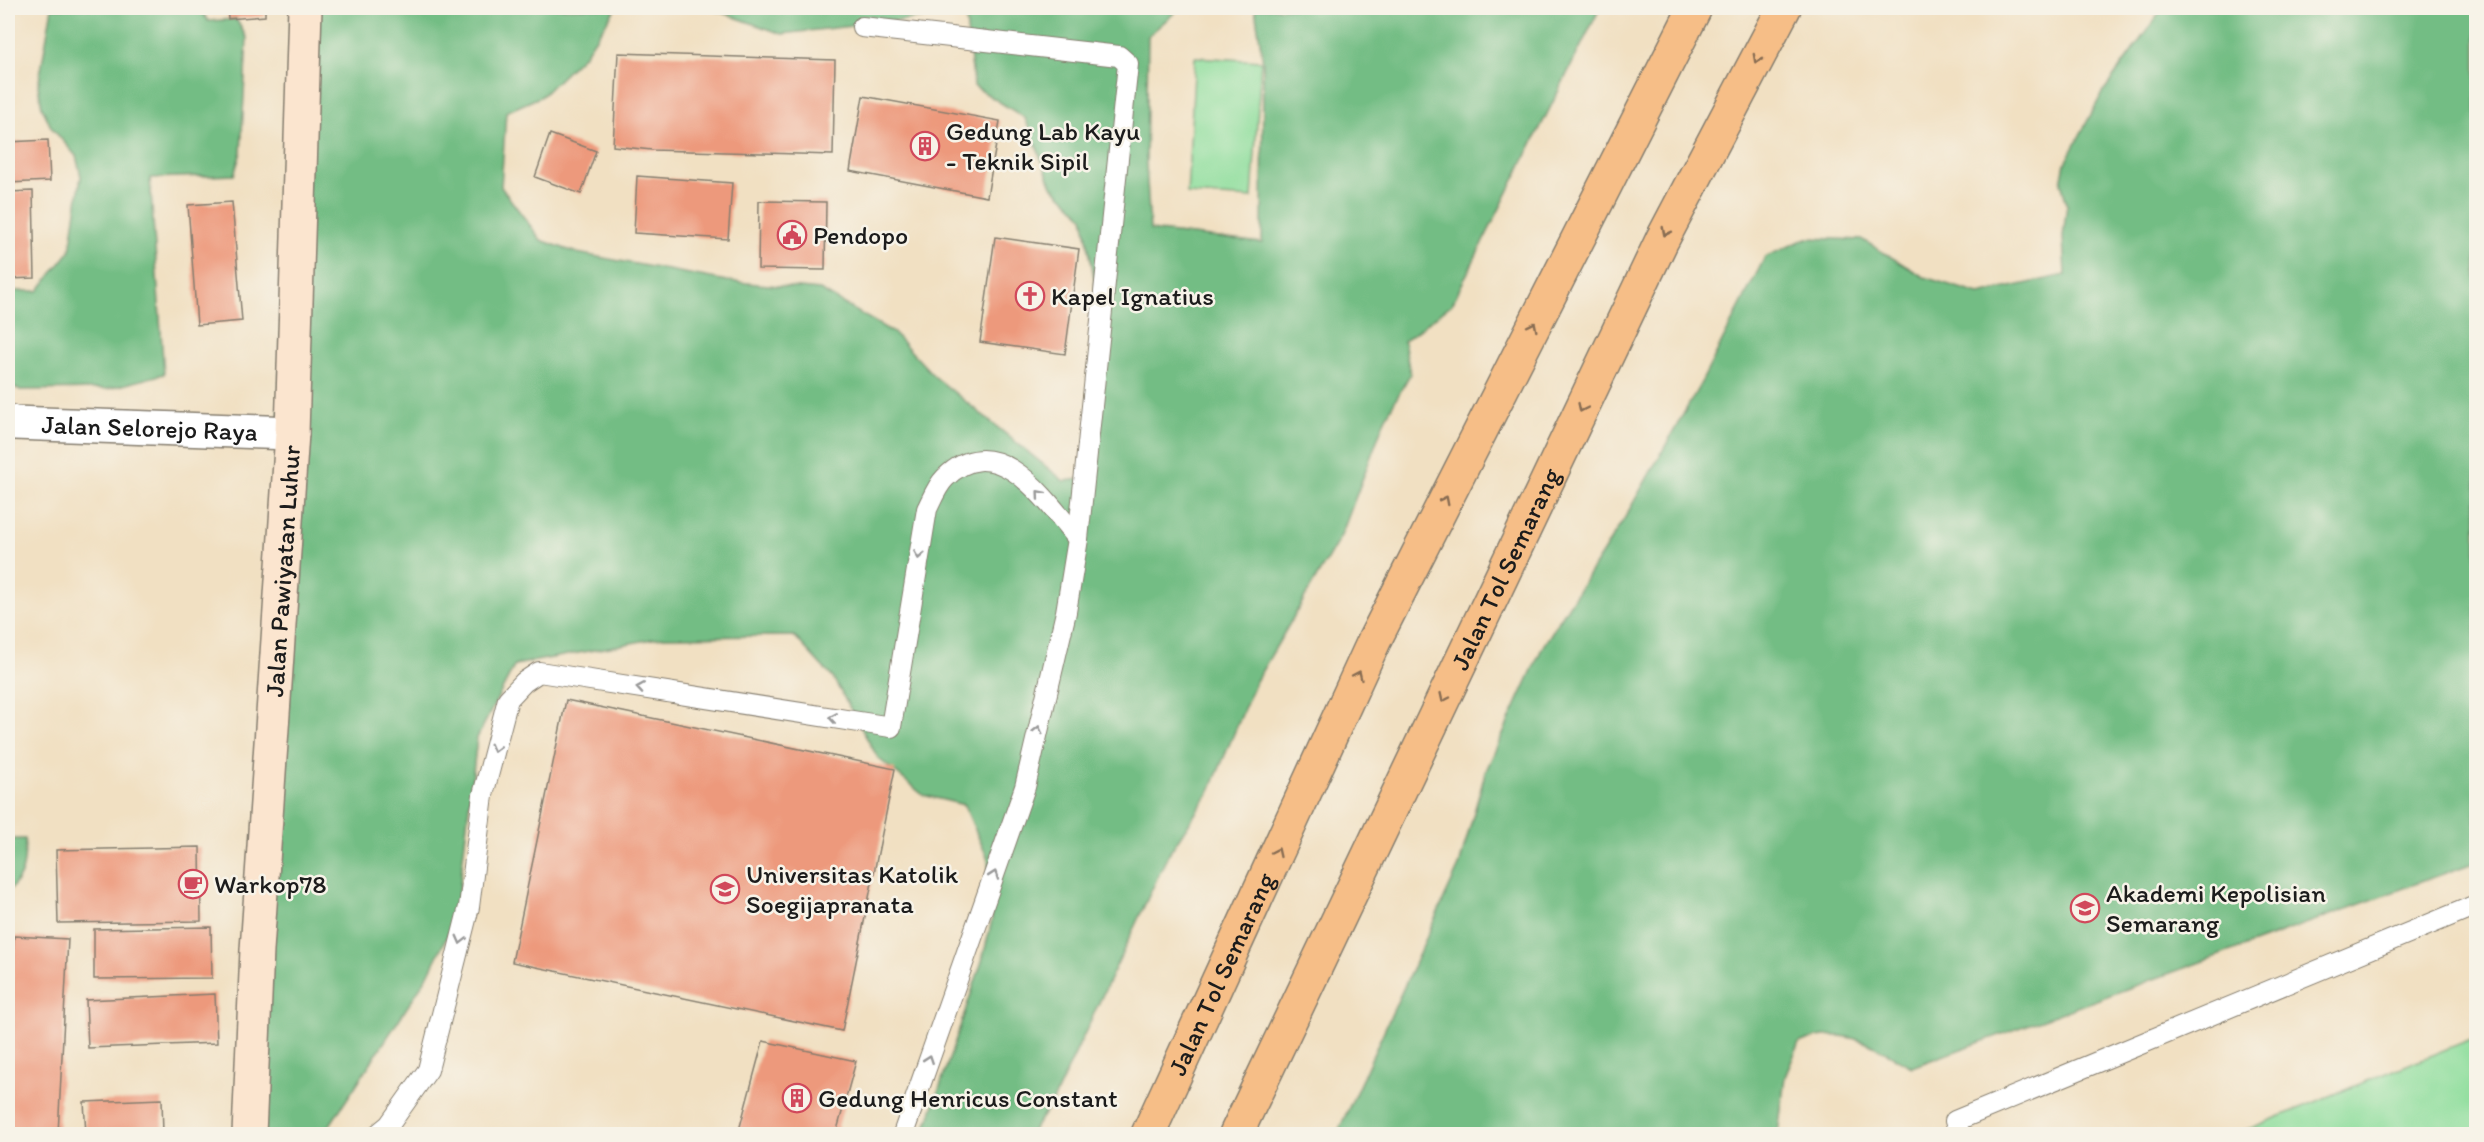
<svg xmlns="http://www.w3.org/2000/svg" width="2484" height="1142" viewBox="0 0 2484 1142" font-family="Itim,sans-serif">
<style>
.green{fill:#8fde9d;stroke:#567d5c;stroke-width:1.5}
.forest{fill:#73bd84;stroke:#486c50;stroke-width:1.5}
.building{fill:#ed997c}
.lines{fill:none;stroke-linecap:round;stroke-linejoin:round}
.lane-casing{stroke:#867e6f;stroke-width:22}
.street-casing{stroke:#867e6f;stroke-width:36}
.secondary-casing{stroke:#867e6f;stroke-width:36}
.highway-casing{stroke:#867e6f;stroke-width:36}
.lane{stroke:#fff;stroke-width:20}
.street{stroke:#fff;stroke-width:33}
.secondary{stroke:#fbe5cf;stroke-width:33}
.highway{stroke:#f6be87;stroke-width:33}
.oneway{stroke:#896d52}
.oneway2{stroke:#999}
.labels{text-anchor:middle;dominant-baseline:central;stroke-width:5;stroke-linejoin:round;paint-order:stroke}
.poi-label{font-size:26px;fill:#1c1c1c;stroke:#f7f3e8;text-anchor:start}
.street-label{font-size:26px;fill:#1c1c1c;stroke:#f7f3e8}
</style>
<rect width="100%" height="100%" fill="#f7f3e8"/>
<filter id="ink" filterUnits="userSpaceOnUse"><feTurbulence type="fractalNoise" baseFrequency=".0167" numOctaves="2"/><feDisplacementMap in="SourceGraphic" scale="12" xChannelSelector="R" yChannelSelector="G"/><feConvolveMatrix kernelMatrix="1 2 1 2 8 2 1 2 1" color-interpolation-filters="sRGB"/></filter>
<filter id="wash" filterUnits="userSpaceOnUse"><feTurbulence type="fractalNoise" baseFrequency=".008" numOctaves="4" result="noise"/><feDisplacementMap in="SourceGraphic" scale="24" xChannelSelector="R" yChannelSelector="G"/><feGaussianBlur stdDeviation="1.35" result="paint"/><feColorMatrix in="noise" values="0 0 0 0 0 0 0 0 0 0 0 0 0 0 0 0 0 1.4 0 .05"/><feComposite in="paint" operator="in"/></filter>
<g filter="url(#wash)">
<rect width="100%" height="100%" fill="#f1e0c2"/>
<g class="green">
<path d="M1195,57L1261,61L1252,198L1187,194Z"/>
<path d="M2476,1037V1134H2236Z"/>
</g>
<g class="forest">
<path d="M52,8H200L208,21L236,19L247,38L241,152L234,175L150,178L164,374L108,389L20,390L8,385V291H38L70,251L81,176L76,156L51,127L42,107L38,86Z"/>
<path d="M291,8H616L585,54L542,96L506,112L501,187L541,240L577,253L727,281L820,290L894,333L934,376L1064,481L1090,478L1099,306L1083,216L1052,186L1025,118L974,86L965,13L782,34L709,8H1180L1148,36L1146,164L1150,230L1262,243L1263,62L1255,8H1600L1452,304L1404,341L1410,374L1385,419L1341,536L1256,681L1209,793L1168,855L1053,1101L1030,1134H924L982,961L992,920L988,859L964,805L923,795L878,758L833,678L794,636L663,637L515,665L477,738L456,918L427,977L324,1134H257Z"/>
<path d="M2163,8H2476V862L1912,1067C1874,1046 1842,1023 1799,1043L1785,1077L1778,1134H1337L1459,866L1485,773L1543,646L1624,519L1702,381L1765,257L1807,238L1863,240L1924,277L1979,294L2065,275L2063,237L2067,204L2061,183L2065,163L2103,92Z"/>
<path d="M8,839H25C25,860 25,878 8,891Z"/>
</g>
<g id="blocks">
<g class="building">
<path d="M227,8H265V16L228,19Z"/>
<path d="M618,53L835,60L833,155L652,150L613,146Z"/>
<path d="M863,96L1000,121L987,197L850,171Z"/>
<path d="M550,134L596,151L581,194L535,177Z"/>
<path d="M48,140L50,181L8,183V142Z"/>
<path d="M637,176L732,183L728,239L634,233Z"/>
<path d="M33,191L35,278L8,279V192Z"/>
<path d="M759,201L826,202L825,270L758,269Z"/>
<path d="M232,202L242,321L197,325L188,205Z"/>
<path d="M995,237L1079,249L1065,354L980,342Z"/>
<path d="M566,700L895,769L842,1031L512,962Z"/>
<path d="M200,847L201,921L58,923L56,850Z"/>
<path d="M211,927L212,978L94,979V929Z"/>
<path d="M14,936L68,939L58,1134H8V1067Z"/>
<path d="M215,994L217,1043L88,1048L86,1000Z"/>
<path d="M763,1041L856,1061L836,1134H738Z"/>
<path d="M162,1099L163,1134H86L84,1102Z"/>
<path d="M216,1131V1134H193V1133Z"/>
</g>
</g>
</g>
<g filter="url(#ink)">
<use href="#blocks" fill-opacity="0" stroke="#867e6f" stroke-width="1.5"/>
<g class="lines">
<g class="lane-casing">
<g id="lane">
<path d="M862,27L1119,56L1128,64L1078,539L1066,612L1025,787L903,1134"/>
<path d="M378,1134L389,1125L428,1070L469,907L483,795L508,699L524,682L539,672L891,727L927,509C932,499 937,486 945,478C997,425 1048,503 1078,539"/>
<path d="M1960,1134L1955,1121L2476,905"/>
</g>
</g>
<g class="street-casing">
<g id="street">
<path id="s1" d="M8,421L14,423L292,433"/>
</g>
</g>
<g class="secondary-casing">
<g id="secondary">
<path id="s2" d="M249,1134L257,950L292,433L305,8"/>
</g>
</g>
<g class="highway-casing">
<g id="highway">
<path id="s3" d="M1148,1134L1374,641L1695,8"/>
<path id="s4" d="M1236,1134L1662,240L1784,8"/>
</g>
</g>
<use href="#lane" class="lane"/>
<use href="#street" class="street"/>
<use href="#secondary" class="secondary"/>
<use href="#highway" class="highway"/>
</g>
<defs><path id="oneway-chevron" d="M-2-3.5L2.5 0L-2 3.5" fill="none" stroke-width="1.6" stroke-linecap="round" stroke-linejoin="round" transform="scale(1.5)"/></defs>
<g class="oneway">
<use href="#oneway-chevron" transform="translate(1757 59) rotate(118)"/>
<use href="#oneway-chevron" transform="translate(1666 232) rotate(117)"/>
<use href="#oneway-chevron" transform="translate(1533 326) rotate(-63)"/>
<use href="#oneway-chevron" transform="translate(1582 408) rotate(115)"/>
<use href="#oneway-chevron" transform="translate(1445 500) rotate(-63)"/>
<use href="#oneway-chevron" transform="translate(1358 675) rotate(-65)"/>
<use href="#oneway-chevron" transform="translate(1444 698) rotate(115)"/>
<use href="#oneway-chevron" transform="translate(1277 852) rotate(-65)"/>
</g>
<g class="oneway2">
<use href="#oneway-chevron" transform="translate(1040 494) rotate(-130)"/>
<use href="#oneway-chevron" transform="translate(919 555) rotate(99)"/>
<use href="#oneway-chevron" transform="translate(640 688) rotate(-171)"/>
<use href="#oneway-chevron" transform="translate(833 718) rotate(-171)"/>
<use href="#oneway-chevron" transform="translate(1038 730) rotate(-77)"/>
<use href="#oneway-chevron" transform="translate(495 748) rotate(104)"/>
<use href="#oneway-chevron" transform="translate(994 875) rotate(-71)"/>
<use href="#oneway-chevron" transform="translate(461 940) rotate(104)"/>
<use href="#oneway-chevron" transform="translate(929 1059) rotate(-71)"/>
</g>
</g>
<defs>
<g id="building-ring" transform="scale(1.5)"><circle r="9.5" fill="#f7f3e8" stroke="#d1495b" stroke-width="1.5"/><path d="M-4-6H4V6H1V3H-1V6H-4ZM-2.5-4.3h1.7v1.8h-1.7ZM.8-4.3h1.7v1.8H.8ZM-2.5-1h1.7V.8h-1.7ZM.8-1h1.7V.8H.8Z" fill="#d1495b"/></g>
<g id="civic-ring" transform="scale(1.5)"><circle r="9.5" fill="#f7f3e8" stroke="#d1495b" stroke-width="1.5"/><path d="M-.6-6.5H3V-4.5H.6V-3L4-1V1h2V6H-6V1h2V-1L-.6-3ZM-1.2 2.5V6h2.4V2.5Z" fill="#d1495b"/></g>
<g id="church-ring" transform="scale(1.5)"><circle r="9.5" fill="#f7f3e8" stroke="#d1495b" stroke-width="1.5"/><path d="M-1.2-6h2.4v3.5h3.3v2.4h-3.3V6h-2.4V-.1h-3.3v-2.4h3.3Z" fill="#d1495b"/></g>
<g id="cafe-ring" transform="scale(1.5)"><circle r="9.5" fill="#f7f3e8" stroke="#d1495b" stroke-width="1.5"/><path d="M-5.5-4.5H6V0H3Q3 3.5 0 3.5H-2.5Q-5.5 3.5-5.5 0ZM3-3.2v2h1.7v-2ZM-6 4.5H4V6H-6Z" fill="#d1495b"/></g>
<g id="university-ring" transform="scale(1.5)"><circle r="9.5" fill="#f7f3e8" stroke="#d1495b" stroke-width="1.5"/><path d="M0-5L7-2L0 1L-7-2ZM-4 1L0 2.5L4 1V4Q0 6-4 4Z" fill="#d1495b"/></g>
</defs>
<g fill-rule="evenodd">
<use href="#building-ring" x="925" y="146"/>
<use href="#civic-ring" x="792" y="235"/>
<use href="#church-ring" x="1030" y="296"/>
<use href="#cafe-ring" x="193" y="884"/>
<use href="#university-ring" x="725" y="889"/>
<use href="#university-ring" x="2085" y="908"/>
<use href="#building-ring" x="797" y="1098"/>
</g>
<g class="labels">
<g class="poi-label">
<text x="946" y="131">Gedung Lab Kayu<tspan x="946" dy="30">- Teknik Sipil</tspan></text>
<text x="813" y="235">Pendopo</text>
<text x="1051" y="296">Kapel Ignatius</text>
<text x="746" y="874">Universitas Katolik<tspan x="746" dy="30">Soegijapranata</tspan></text>
<text x="214" y="884">Warkop78</text>
<text x="2106" y="893">Akademi Kepolisian<tspan x="2106" dy="30">Semarang</tspan></text>
<text x="818" y="1098">Gedung Henricus Constant</text>
</g>
<g class="street-label">
<text stroke="none"><textPath href="#s1" startOffset="142">Jalan Selorejo Raya</textPath></text>
<text stroke="none"><textPath href="#s4" startOffset="626">Jalan Tol Semarang</textPath></text>
<text stroke="none"><textPath href="#s2" startOffset="564">Jalan Pawiyatan Luhur</textPath></text>
<text stroke="none"><textPath href="#s3" startOffset="176">Jalan Tol Semarang</textPath></text>
</g>
</g>
<rect width="2484" height="1142" fill="none" stroke="#f7f3e8" stroke-width="30"/>
</svg>
